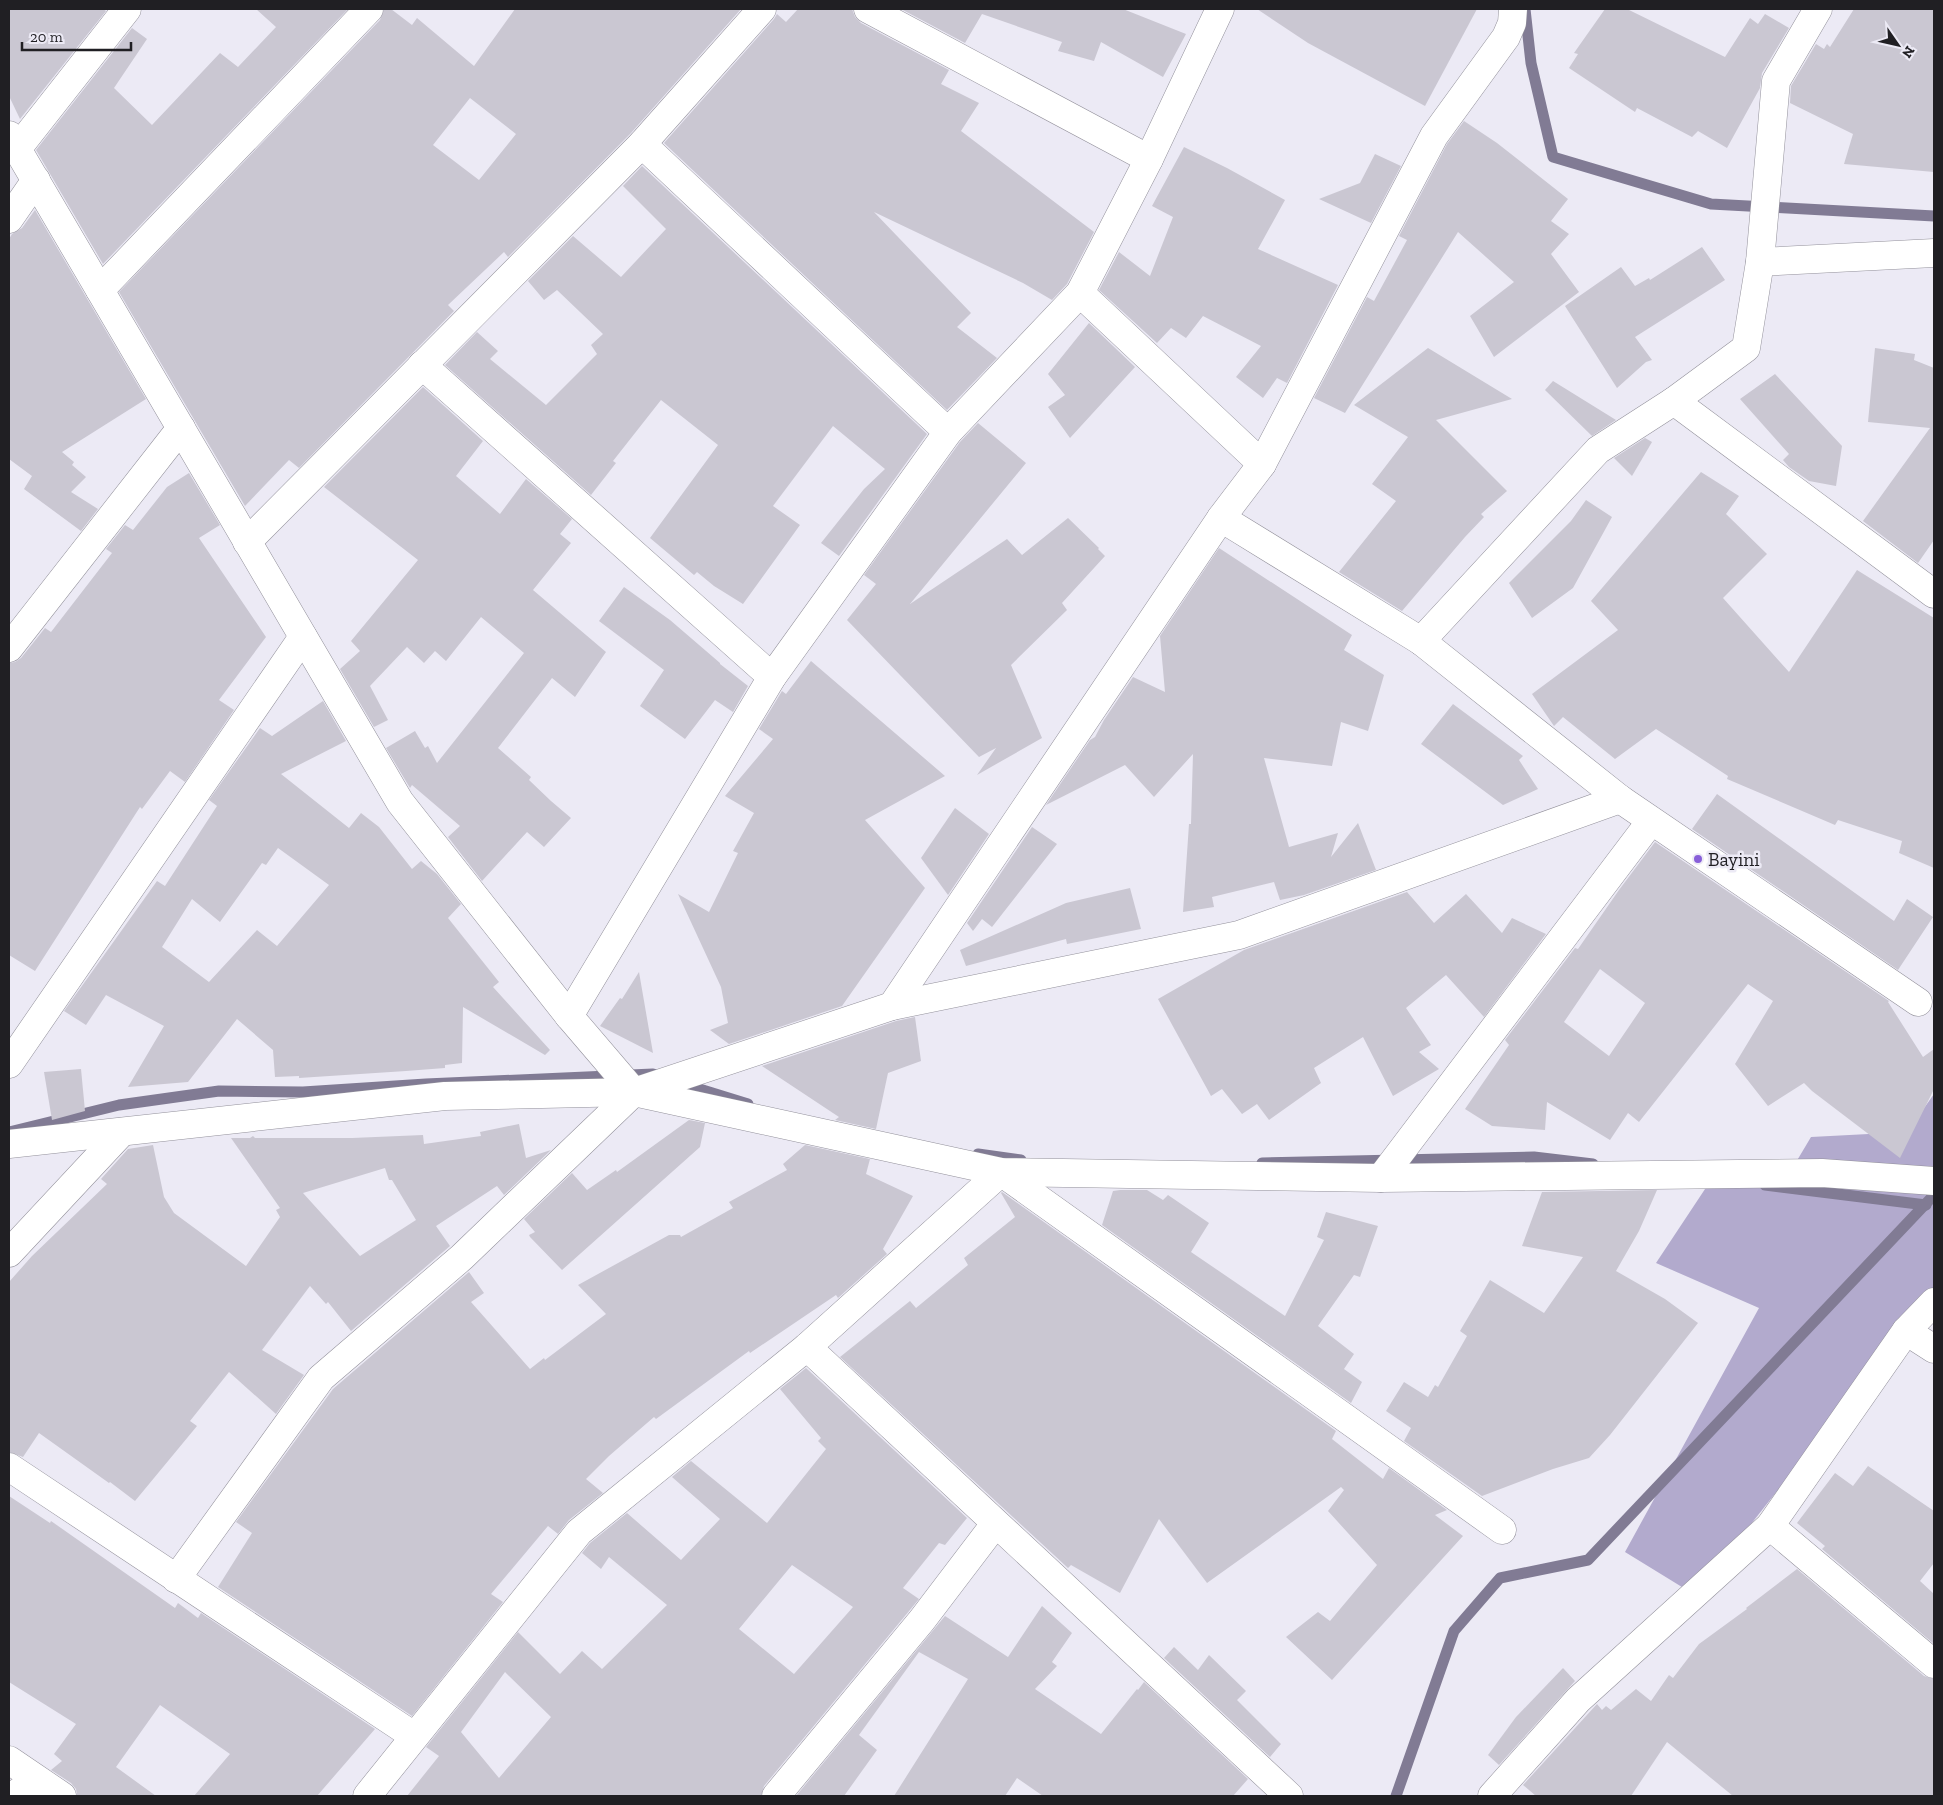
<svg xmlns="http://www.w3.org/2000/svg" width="1943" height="1805" viewBox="0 0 1943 1805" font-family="'Zilla Slab',serif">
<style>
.forest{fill:#b2aacd}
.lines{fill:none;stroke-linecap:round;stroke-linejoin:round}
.stream{stroke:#817b94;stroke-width:11}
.building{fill:#cac7d2;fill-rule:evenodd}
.minor-casing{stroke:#93919b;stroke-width:29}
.minor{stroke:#fff;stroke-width:28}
.poi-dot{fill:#885fd9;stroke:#eceaf5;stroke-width:2}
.labels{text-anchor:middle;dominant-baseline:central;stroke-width:5;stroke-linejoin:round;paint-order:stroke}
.poi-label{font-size:19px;fill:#201f23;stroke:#eceaf5;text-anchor:start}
</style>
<rect width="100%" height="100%" fill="#eceaf5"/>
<path class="forest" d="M1934,1094V1292L1695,1595L1625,1552L1759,1308L1656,1263L1711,1180L1783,1184L1811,1137L1907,1132Z"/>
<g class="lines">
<g class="stream">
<path d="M1525,9L1531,63L1553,157L1711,204L1934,216"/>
<path d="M680,1083L748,1104"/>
<path d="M9,1132L119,1105L219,1091L303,1092L426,1084L653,1074L657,1076"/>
<path d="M978,1154L1021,1160"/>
<path d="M1262,1163L1534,1157L1593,1164"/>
<path d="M1765,1185L1926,1205"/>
<path d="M1396,1796L1454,1631L1500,1578L1588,1560L1934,1195"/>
</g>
</g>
<g class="building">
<path d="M9,9H103L106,11L20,119L9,96Z"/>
<path d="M256,9H348L103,264L36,150L132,28L147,39L114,88L152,125L220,53L238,67L276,27Z"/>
<path d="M384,9H391L412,25L417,18L474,66L515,9H741L631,133L508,257L504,252L448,305L454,311L299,468L289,460L245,506L119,292L380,20ZM470,98L516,134L479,180L433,145Z"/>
<path d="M798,9H852L855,17L861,23L949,70L941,84L979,103L961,131L1094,232L1067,284L1052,300L1023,283L874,212L971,313L957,327L997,358L947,410L664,143L774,19L777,14L786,22Z"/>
<path d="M901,9H1123L1186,34L1163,77L1101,42L1094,61L1058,51L1062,42L982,14L965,43Z"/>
<path d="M1257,9H1477L1425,106L1308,43Z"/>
<path d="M1605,9H1627L1725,57L1750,18L1758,24L1765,14L1789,28L1762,73L1760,88L1727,148L1698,131L1692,137L1637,108L1635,112L1569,68L1578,54L1574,53Z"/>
<path d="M1854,9H1934V172L1844,164L1853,134L1790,103L1791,86L1816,44L1824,49L1827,44L1830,47Z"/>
<path d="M1464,121L1497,143L1568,199L1551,221L1569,234L1551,254L1579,292L1494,357L1470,316L1514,282L1458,232L1345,413L1314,398L1367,297L1374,301L1407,240L1399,236L1447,144Z"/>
<path d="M1184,147L1227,168L1285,200L1258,249L1338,285L1287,383L1277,378L1263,398L1236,377L1261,346L1203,316L1186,338L1171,328L1157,343L1099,290L1119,252L1150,276L1173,217L1152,206Z"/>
<path d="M1375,154L1401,166L1371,223L1319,199L1360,183Z"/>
<path d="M642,166L927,434L839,556L821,543L864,489L885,469L833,426L773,506L800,525L743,604L714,586L697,572L694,575L650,538L718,445L661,400L613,461L616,463L591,495L445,365L477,332L498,351L490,359L546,405L597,354L591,345L603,334L557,290L544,300L528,281L573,236L621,277L666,229L623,186Z"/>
<path d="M35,210L146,399L62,452L74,462L72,465L86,477L71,492L98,509L81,531L24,489L32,476L9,459V239L12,234L22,228Z"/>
<path d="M1702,247L1725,280L1635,337L1652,360L1646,362L1617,388L1565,306L1621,267L1635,286L1649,278L1650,280Z"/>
<path d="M1089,323L1135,367L1070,438L1048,407L1065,395L1048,374Z"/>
<path d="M1428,348L1512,399L1436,420L1507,491L1481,514L1484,517L1465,537L1402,611L1339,572L1396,501L1372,484L1408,437L1354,405Z"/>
<path d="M1875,348L1915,354L1914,360L1934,368V540L1918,563L1863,521L1930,428L1868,422Z"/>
<path d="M1775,374L1842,446L1836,486L1809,481L1789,467L1783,460L1789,454L1740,399Z"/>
<path d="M1553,381L1616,420L1592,436L1545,390Z"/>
<path d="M423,387L483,441L456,476L500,514L526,479L572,519L560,534L571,543L533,590L606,652L575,697L552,678L498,748L531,777L529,780L551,801L571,818L544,847L527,832L482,881L448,837L460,826L412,785L410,788L386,748L415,731L425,748L428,746L437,763L524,653L481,617L446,661L435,651L424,663L407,647L370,686L388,720L374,727L340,669L360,651L351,641L418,560L324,487Z"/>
<path d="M978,423L1026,463L910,604L1007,539L1022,555L1068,518L1099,548L1098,549L1105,556L1062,603L1067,610L1011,665L1042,738L977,775L996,748L979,757L847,620L876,584L864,575L960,442Z"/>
<path d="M1645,438L1652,442L1632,476L1614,458Z"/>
<path d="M1701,472L1739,496L1726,514L1767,554L1723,598L1789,672L1857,570L1934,618V868L1899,853L1902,841L1838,820L1835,825L1727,779L1728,776L1656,729L1615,759L1563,717L1554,726L1532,694L1618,630L1591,601Z"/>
<path d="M189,473L220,525L199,538L266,637L219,700L234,710L185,782L170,771L142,809L140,807L35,971L9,955V663L15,662L21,658L45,628L51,632L112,553L106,549L125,525L133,530L167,487Z"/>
<path d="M1586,500L1612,517L1573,588L1532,618L1509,583L1571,521Z"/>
<path d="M1219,548L1352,635L1344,650L1384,675L1368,731L1341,722L1332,766L1264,758L1289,847L1338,833L1331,857L1358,823L1376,870L1304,895L1280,900L1274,882L1212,897L1214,907L1183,912L1189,824H1191L1193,754L1154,797L1125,765L1046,805L1090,740L1095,737L1104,720L1133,677L1165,692L1160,636Z"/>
<path d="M624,587L670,620L720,663V664L748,686L733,712L715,700L685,739L640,706L664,670L599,621Z"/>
<path d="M811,661L945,776L865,820L925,888L842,1006L729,1044L710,1030L728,1023L721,987L678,894L709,912L738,853L733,851L754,813L725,796L773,739L759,729L782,691L786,694Z"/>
<path d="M323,701L346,741L281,774L349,828L361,813L379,827L412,869L421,861L437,874L461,904L448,918L499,982L493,987L550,1050L545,1055L463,1007L462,1063L445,1065V1068L406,1071L299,1078V1076L275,1077L273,1050L237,1019L188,1082L128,1087L164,1026L106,995L86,1025L64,1011L157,881L165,886L217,806L209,800L260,728L272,736ZM278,848L329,885L277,946L257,930L209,982L162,947L192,899L220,922L262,863L266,865Z"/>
<path d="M1453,704L1523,756L1519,760L1538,789L1503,805L1421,744Z"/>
<path d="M1717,794L1894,921L1907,899L1933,917L1898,970L1692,829Z"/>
<path d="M955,808L989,834L948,895L921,858Z"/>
<path d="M1032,827L1057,844L992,927L982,919L973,931L967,923Z"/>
<path d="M1655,842L1889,1001L1888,1002L1923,1057L1934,1049V1089L1900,1158L1812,1091L1804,1083L1768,1106L1735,1064L1773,1001L1748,984L1639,1122L1628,1113L1610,1140L1547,1102L1545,1130L1492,1126L1465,1109L1509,1045L1505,1040L1575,948L1578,949L1619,890ZM1600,969L1645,1003L1609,1056L1564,1022Z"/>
<path d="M1130,888L1141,929L1067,944L1066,939L966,966L960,950L1066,903Z"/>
<path d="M1407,892L1434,923L1466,894L1502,933L1512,918L1546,934L1484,1017L1446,975L1406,1008L1431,1045L1419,1052L1439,1069L1393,1096L1363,1037L1314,1068L1321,1083L1269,1120L1257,1104L1242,1114L1222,1089L1211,1096L1158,999L1244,950Z"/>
<path d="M639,972L653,1053L600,1026L620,998L622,999Z"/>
<path d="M915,1017L921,1061L888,1073L876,1129L835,1120L839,1117L762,1066L896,1021Z"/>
<path d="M81,1069L85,1111L52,1120L44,1072Z"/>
<path d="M689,1120L705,1123L700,1147L562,1270L530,1237L529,1235L535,1232L524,1219L572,1173L587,1190L616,1170L617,1172Z"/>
<path d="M519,1124L526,1158L551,1150L504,1195L497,1186L436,1226L450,1246L351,1331L328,1302L326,1304L310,1286L262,1350L304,1375L276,1414L229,1372L190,1421L197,1426L135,1501L110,1482L109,1483L39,1433L23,1457L9,1452V1282L32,1256L107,1184L101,1179L128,1149L153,1145L164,1197L174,1213L246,1266L280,1217L276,1210L280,1208L231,1138H250L253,1136L255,1138H352L423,1135L424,1144L481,1136L480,1132ZM385,1168L389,1180H392L416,1220L360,1256L303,1193Z"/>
<path d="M805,1145L870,1159L866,1174L913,1196L883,1249L887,1254L838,1298L836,1295L750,1353L749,1351L656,1419L654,1417L609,1456L586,1479L603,1493L569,1520L558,1534L548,1526L491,1594L503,1602L412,1716L218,1587L252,1533L236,1522L333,1389L469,1272L484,1293L471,1302L530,1369L544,1358L545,1360L606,1314L578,1285L669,1235H680L681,1237L733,1208L729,1202L787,1170L783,1164Z"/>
<path d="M1120,1190H1147L1163,1200L1168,1195L1209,1223L1191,1252L1285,1316L1324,1240L1317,1237L1326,1212L1378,1226L1360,1277L1354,1275L1318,1326L1354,1354L1344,1369L1362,1382L1351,1403L1102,1225L1113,1191Z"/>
<path d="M1657,1190L1639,1231L1616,1271L1665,1299L1698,1323L1610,1435L1589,1458L1553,1469L1482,1496L1404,1441L1411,1428L1386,1411L1404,1382L1428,1397L1435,1385L1438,1387L1467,1336L1460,1331L1490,1280L1544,1313L1583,1257L1522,1246L1542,1192Z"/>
<path d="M1002,1192L1336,1431L1332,1439L1383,1479L1389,1468L1447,1510L1435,1515L1463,1536L1332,1680L1286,1637L1318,1612L1330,1621L1377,1565L1328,1511L1344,1490L1341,1487L1207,1583L1159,1519L1120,1593L1071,1565L1068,1568L840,1357L910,1301L916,1308L968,1265L964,1258L1015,1217L1001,1193Z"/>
<path d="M806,1368L967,1518L945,1545L939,1543L903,1588L919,1599L764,1786L761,1796H407L439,1756L426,1747L518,1632L560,1674L582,1651L602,1669L667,1605L609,1557L601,1569L582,1553L590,1543L627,1513L681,1560L720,1519L672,1477L691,1461L767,1523L826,1449L818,1441L821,1438L780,1389ZM792,1565L853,1607L794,1674L739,1629ZM505,1672L551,1717L499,1778L461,1732Z"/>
<path d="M1868,1466L1934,1511V1563L1920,1581L1934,1594V1644L1822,1549L1825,1546L1797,1523L1835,1473L1853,1486Z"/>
<path d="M9,1496L50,1523L51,1521L175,1608L178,1603L198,1618L201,1613L375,1729L317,1796H194L230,1754L160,1705L116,1767L156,1796H77L76,1789L71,1783L51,1770L62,1761L54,1754L76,1724L9,1682Z"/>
<path d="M1797,1569L1924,1676L1934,1679V1796H1733L1667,1742L1631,1796H1536L1523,1785L1597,1704L1602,1710L1606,1706L1611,1710L1636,1689L1651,1701L1669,1675L1673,1678L1699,1644L1747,1609L1746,1608Z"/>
<path d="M1042,1606L1072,1633L1052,1662L1057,1666L1035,1689L1101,1734L1137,1689L1138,1690L1144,1682L1248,1779L1233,1796H1043L1017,1778L1005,1796H894L968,1679L919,1652L859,1735L877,1750L844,1796H796L945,1616L1008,1657Z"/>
<path d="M1174,1647L1198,1670L1209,1655L1246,1691L1237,1700L1281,1744L1270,1757L1164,1658Z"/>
<path d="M1563,1668L1575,1681L1499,1765L1488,1755L1516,1717Z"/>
</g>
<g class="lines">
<g class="minor-casing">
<g id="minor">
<path d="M868,9L1149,159"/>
<path d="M9,135L400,802L569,1016L634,1092"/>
<path d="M642,144L948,432"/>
<path d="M17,149L127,9"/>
<path d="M9,219L36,180"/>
<path d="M1760,262L1934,253"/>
<path d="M100,290L369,9"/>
<path d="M1080,293L1262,464"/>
<path d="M422,365L772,677"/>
<path d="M1674,401L1746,348L1760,262L1776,81L1818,9"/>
<path d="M1221,518L1421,641L1620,799L1918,1002"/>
<path d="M247,542L642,144L762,9"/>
<path d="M1421,641L1598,450L1674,401L1934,594"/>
<path d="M9,648L181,428"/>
<path d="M892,1006L1221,518L1262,464L1434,136L1506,37L1512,23L1513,9"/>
<path d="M569,1016L772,677L948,432L1080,293L1149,159L1220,9"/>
<path d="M9,1064L303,637"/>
<path d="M9,1144L445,1096L634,1092L1001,1172L1381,1178L1822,1173L1934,1181"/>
<path d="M1381,1178L1651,821"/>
<path d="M9,1253L122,1132"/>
<path d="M1906,1331L1934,1349"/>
<path d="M807,1347L1289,1796"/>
<path d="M9,1467L414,1736"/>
<path d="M1770,1526L1934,1664"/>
<path d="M176,1579L321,1378L462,1257L634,1092L892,1006L1239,935L1620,799"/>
<path d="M9,1760L62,1796"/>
<path d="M13,1796L36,1780"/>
<path d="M367,1796L579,1532L807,1347L1001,1172L1502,1530"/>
<path d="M776,1796L922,1620L995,1524"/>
<path d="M1492,1796L1578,1700L1770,1526L1906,1331L1934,1302"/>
</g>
</g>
<use href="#minor" class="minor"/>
</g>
<circle class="poi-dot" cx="1698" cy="859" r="5"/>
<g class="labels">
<g class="poi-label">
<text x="1708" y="859">Bayini</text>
</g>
</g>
<rect width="1943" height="1805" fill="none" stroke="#201f23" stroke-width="20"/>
<g transform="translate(1898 45) rotate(124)" stroke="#eceaf5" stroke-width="4" paint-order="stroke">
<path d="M0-4L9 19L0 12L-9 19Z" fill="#201f23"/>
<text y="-8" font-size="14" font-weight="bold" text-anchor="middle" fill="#201f23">N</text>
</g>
<path d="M22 42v8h109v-8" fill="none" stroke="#201f23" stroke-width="2.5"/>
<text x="30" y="42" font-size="15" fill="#201f23" stroke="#eceaf5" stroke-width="4" paint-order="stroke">20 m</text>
</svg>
